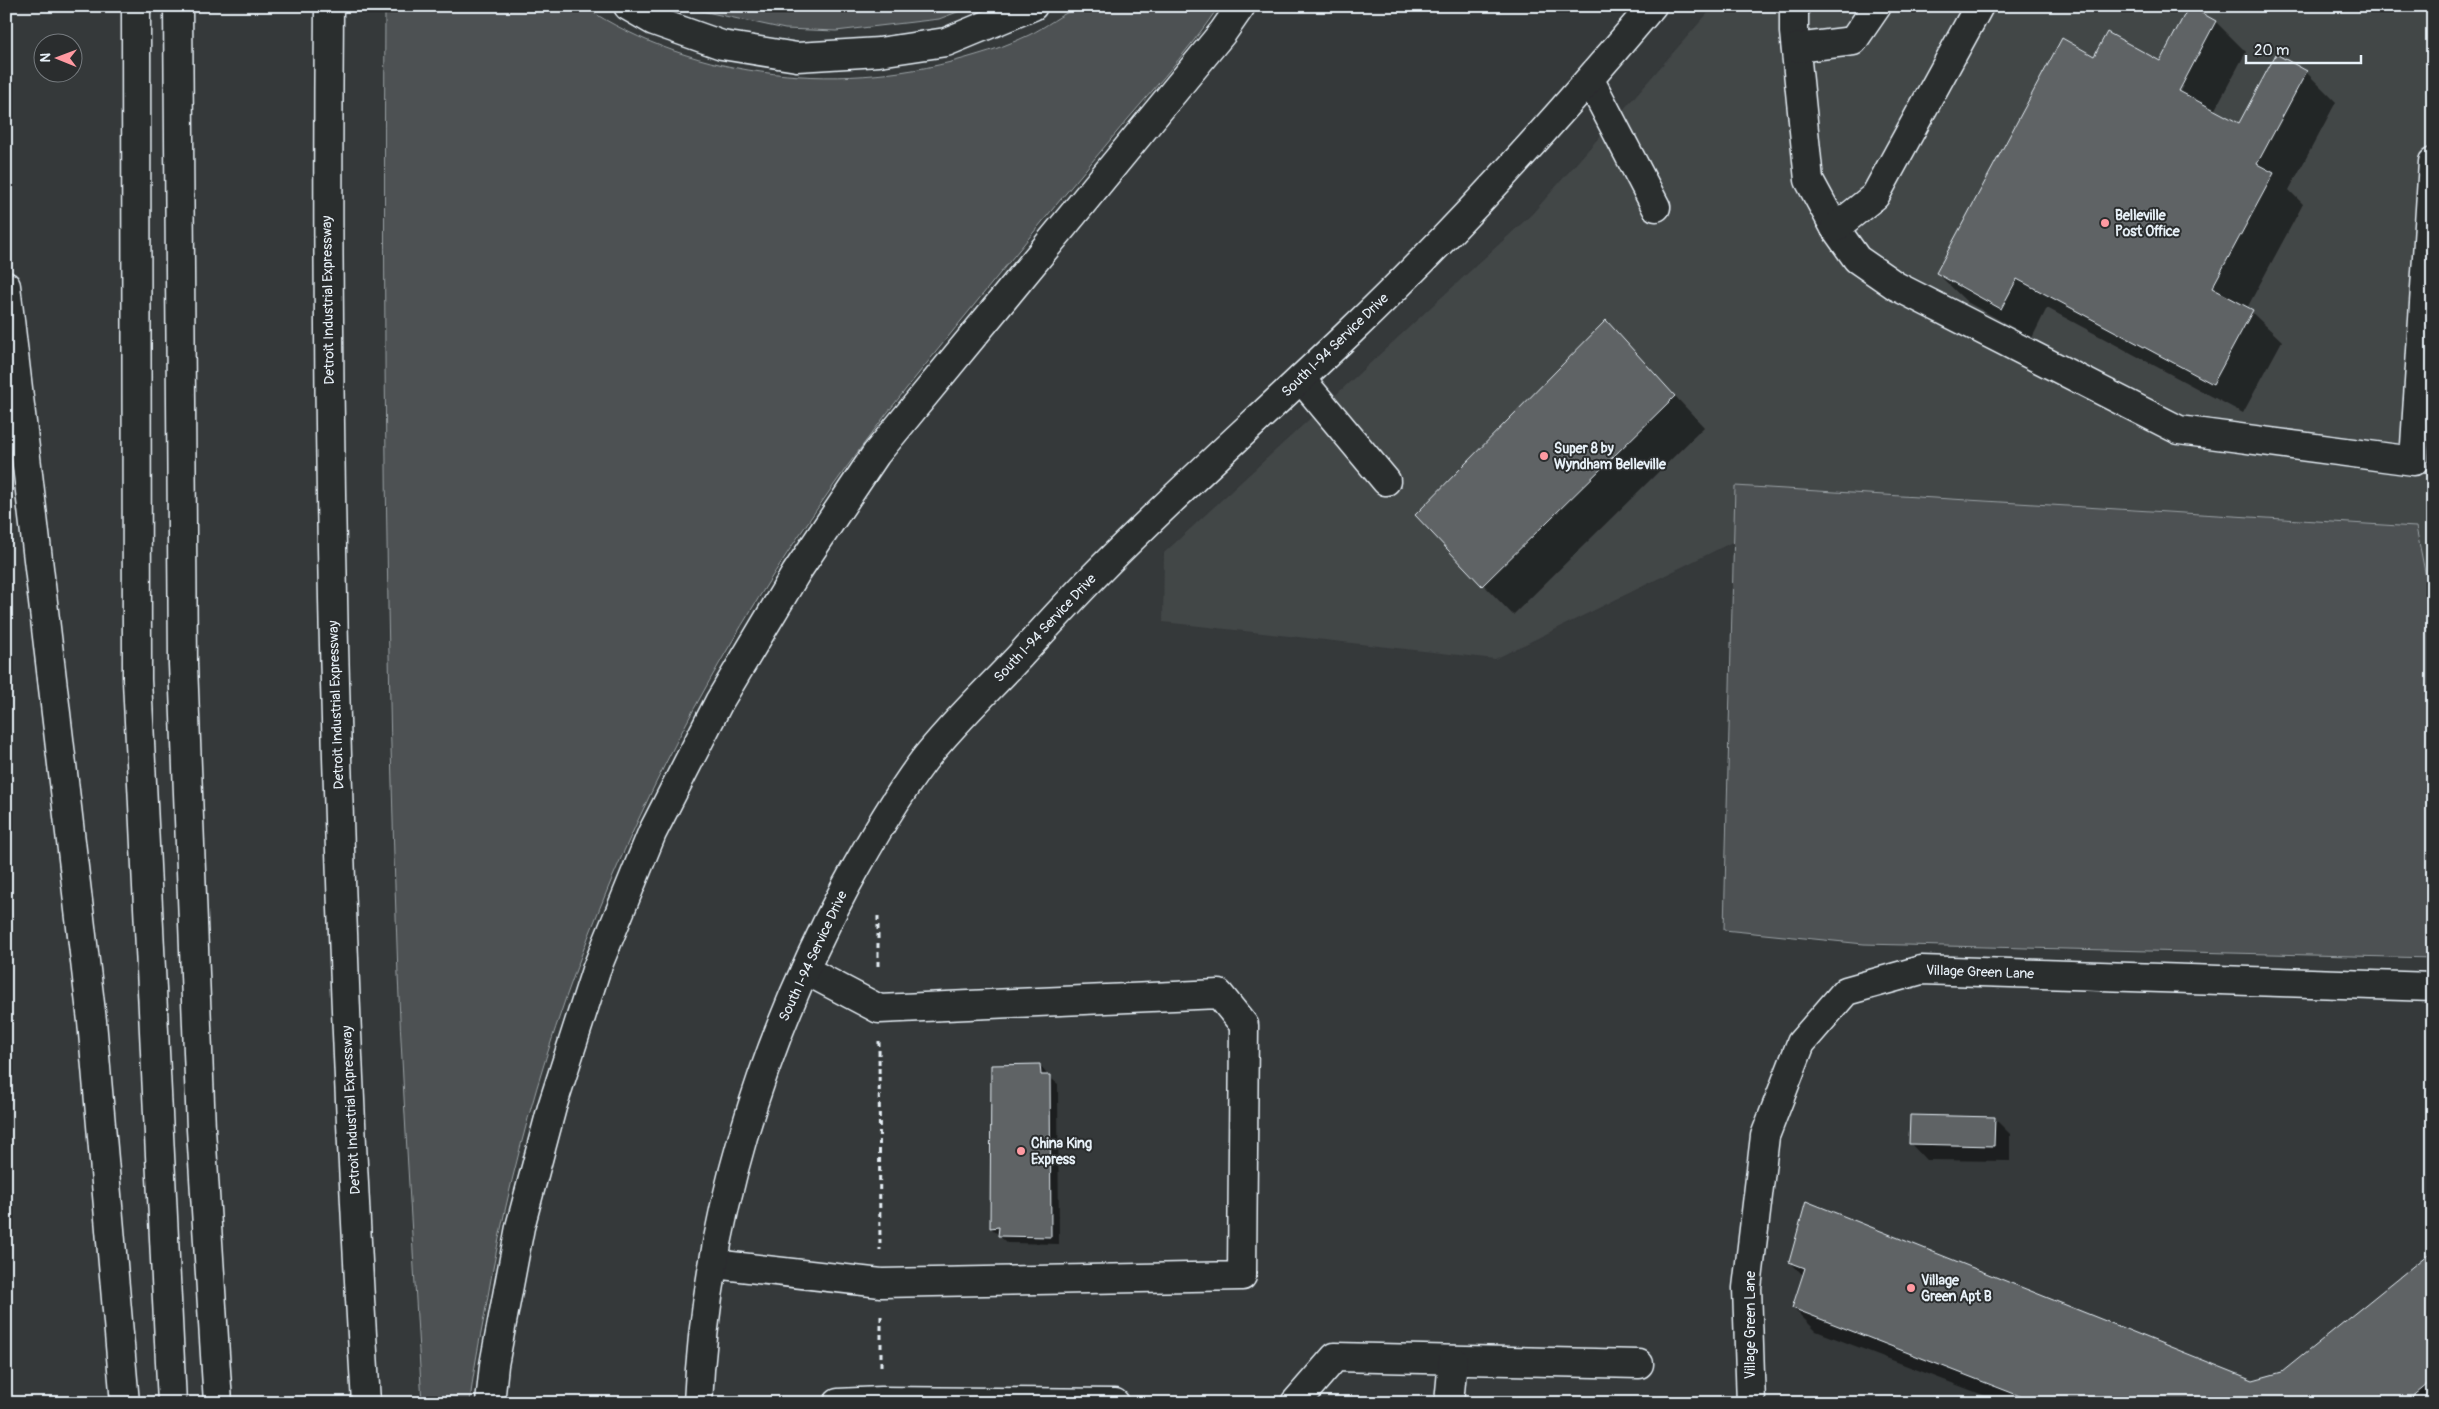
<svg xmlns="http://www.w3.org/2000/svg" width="2439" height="1409" viewBox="0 0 2439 1409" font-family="Pangolin,sans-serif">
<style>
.built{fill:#424647}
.green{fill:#4d5152;stroke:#9aa1a5}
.shadow{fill:#0007;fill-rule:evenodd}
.building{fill:#5f6365;stroke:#e8f1f8}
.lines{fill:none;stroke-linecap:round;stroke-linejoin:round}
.minor-casing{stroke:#e8f1f8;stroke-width:31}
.highway-casing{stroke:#e8f1f8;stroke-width:31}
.path{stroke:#e8f1f8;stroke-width:3;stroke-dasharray:5 4;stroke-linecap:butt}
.minor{stroke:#2a2d2e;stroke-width:28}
.highway{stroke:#2a2d2e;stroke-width:28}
.poi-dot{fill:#ff9aa2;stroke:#2a2d2e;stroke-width:2}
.labels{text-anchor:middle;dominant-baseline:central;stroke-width:4;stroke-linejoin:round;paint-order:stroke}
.poi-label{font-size:14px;font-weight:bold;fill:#e8f1f8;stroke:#2a2d2e;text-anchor:start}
.street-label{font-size:14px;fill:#e8f1f8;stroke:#2a2d2e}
</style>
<rect width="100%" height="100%" fill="#35393a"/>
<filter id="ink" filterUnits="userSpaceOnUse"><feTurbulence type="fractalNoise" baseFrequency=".02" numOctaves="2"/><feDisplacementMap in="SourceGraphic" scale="10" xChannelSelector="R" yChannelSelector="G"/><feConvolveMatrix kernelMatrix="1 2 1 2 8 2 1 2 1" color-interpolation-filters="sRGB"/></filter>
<g filter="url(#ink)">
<path class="built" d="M1714,6H2433V618L1771,523L1495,659L1163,622L1164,553L1532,214Z"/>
<g class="green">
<path d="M385,6H583C696,81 847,95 976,55C994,50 1012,43 1029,35C1046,27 1061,14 1079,7C1088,3 1103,6 1113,6C1148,6 1183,6 1219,6C1186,55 1144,99 1106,145C1039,225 972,307 906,389C692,659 544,966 486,1307C480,1339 473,1371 470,1403H422C414,1260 404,1118 398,975C386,652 383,329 385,6Z"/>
<path d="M689,6H973L939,19L836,31L785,29L697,10Z"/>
<path d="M1735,486L2416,527L2433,612V958L1864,944L1724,930Z"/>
</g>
<g class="shadow">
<path d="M2190,8L2216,22L2246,52L2214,111L2239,125L2306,72L2336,102L2289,190L2303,204L2247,308L2282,341L2243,413L2047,308L2032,338L1967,302L1937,273L2094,57L2161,63ZM2181,86H2184L2178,97L2175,95Z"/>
<path d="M1606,322L1704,427L1513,615L1416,515Z"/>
<path d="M1040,1065L1048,1076L1058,1084L1059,1244L1007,1243L991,1228Z"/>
<path d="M1994,1118L2010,1134V1161L1926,1160L1911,1144Z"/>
<path d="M2433,1251V1403H2004L1816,1331L1793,1308L1804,1276L1790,1262L2253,1381L2283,1373Z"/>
</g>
<g class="building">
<path d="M2189,6L2216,21L2179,91L2239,123L2276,54L2307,71L2257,164L2274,173L2212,288L2253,310L2213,384L2017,279L2001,309L1936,273L2062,38L2094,56L2107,32L2160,61Z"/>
<path d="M1606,320L1675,396L1482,586L1415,515Z"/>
<path d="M1040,1064L1041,1075H1050L1051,1237L998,1236L999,1227L990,1228L991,1065Z"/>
<path d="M1910,1115L1995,1117L1994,1146L1909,1144Z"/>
<path d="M1806,1201L2253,1380L2282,1372L2433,1250V1380L2405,1403H2038L1792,1308L1805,1268L1789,1262Z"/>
</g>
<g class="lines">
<g class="minor-casing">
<g id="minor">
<path d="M1794,6V32L1809,180L1835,228L1857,259L1896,286L2179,430L2414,461L2433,162"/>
<path d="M1796,48L1853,41L1877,6"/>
<path d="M1590,80L1656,207"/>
<path d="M1835,228L1875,196L1979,6"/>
<path d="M1301,379L1386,481"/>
<path d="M714,1264L881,1283L1242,1276L1244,1025L1219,994L879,1009L805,970"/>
<path d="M698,1403C706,1222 761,1045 846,886C870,842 894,800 924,760C952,724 987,691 1019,657C1046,627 1073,597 1102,568C1182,487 1267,412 1349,333C1456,231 1556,120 1652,6"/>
<path d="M838,1403L881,1401L1115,1403"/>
<path d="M1295,1403L1335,1357L1639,1364"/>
<path d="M1449,1403L1453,1360"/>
<path d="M1751,1403L1747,1288L1765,1136L1801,1043L1846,991L1921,970L2433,987"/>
</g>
</g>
<g class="highway-casing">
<g id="highway">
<path d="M136,6L137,680L172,1403"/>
<path d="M178,6L183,664L201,1129L218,1403"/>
<path d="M329,6C325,472 338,938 366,1403"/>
<path d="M628,6L654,21L722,45L797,57L879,52L946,42L1033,6"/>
<path d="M6,286L92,1021L125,1403"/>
<path d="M490,1403L494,1365L520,1227L552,1107L596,970L652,833L719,702L796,573L876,454L1223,32L1241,6"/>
</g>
</g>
<g class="path">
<path d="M878,916V970"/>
<path d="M879,1041L880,1250"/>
<path d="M881,1316V1367"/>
</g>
<use href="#minor" class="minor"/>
<use href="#highway" class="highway"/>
</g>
</g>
<g class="poi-dot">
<circle cx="2105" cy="223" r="5"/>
<circle cx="1544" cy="456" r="5"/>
<circle cx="1021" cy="1151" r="5"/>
<circle cx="1911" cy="1288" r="5"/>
</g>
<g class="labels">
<g class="poi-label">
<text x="2115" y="215">Belleville<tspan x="2115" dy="16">Post Office</tspan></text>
<text x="1554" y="448">Super 8 by<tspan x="1554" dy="16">Wyndham Belleville</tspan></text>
<text x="1031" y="1143">China King<tspan x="1031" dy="16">Express</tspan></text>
<text x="1921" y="1280">Village<tspan x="1921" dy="16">Green Apt B</tspan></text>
</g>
<g class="street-label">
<text transform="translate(328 300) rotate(-91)">Detroit Industrial Expressway</text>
<text transform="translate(1335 345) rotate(-44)">South I-94 Service Drive</text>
<text transform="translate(1045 628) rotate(-47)">South I-94 Service Drive</text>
<text transform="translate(336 705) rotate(-92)">Detroit Industrial Expressway</text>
<text transform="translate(813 956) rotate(-65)">South I-94 Service Drive</text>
<text transform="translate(1980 972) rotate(2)">Village Green Lane</text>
<text transform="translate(351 1110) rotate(-93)">Detroit Industrial Expressway</text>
<text transform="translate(1750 1325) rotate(-90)">Village Green Lane</text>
</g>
</g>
<rect width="2439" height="1409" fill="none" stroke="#2a2d2e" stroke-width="25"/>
<rect x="12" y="12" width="2414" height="1384" fill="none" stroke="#e8f1f8" stroke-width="2" filter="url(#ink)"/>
<g transform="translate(58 58) rotate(271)"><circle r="24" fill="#2a2d2e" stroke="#767b7f"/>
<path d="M0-4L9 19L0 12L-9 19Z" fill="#ff9aa2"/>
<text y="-8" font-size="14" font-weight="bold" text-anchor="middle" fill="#e8f1f8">N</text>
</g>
<path d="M2246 55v8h115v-8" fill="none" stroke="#e8f1f8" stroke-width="2.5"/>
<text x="2254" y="55" font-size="15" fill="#e8f1f8" stroke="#2a2d2e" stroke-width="4" paint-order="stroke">20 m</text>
</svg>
